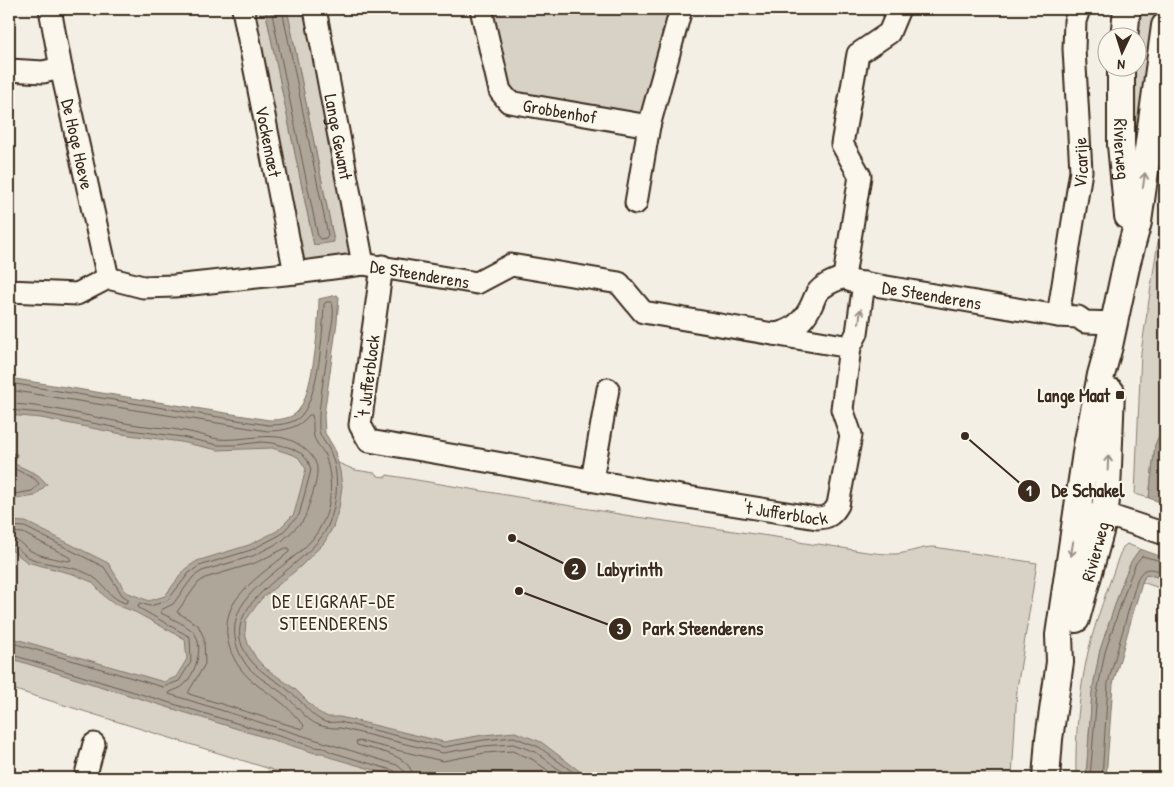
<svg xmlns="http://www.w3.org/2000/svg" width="1174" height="787" viewBox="0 0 1174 787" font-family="'Patrick Hand',sans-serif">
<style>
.green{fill:#d8d1c6;stroke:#8a7e72}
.water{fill:#afa69a;stroke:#817468}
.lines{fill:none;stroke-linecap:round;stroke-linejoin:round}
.shore{stroke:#695c50;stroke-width:1}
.minor-casing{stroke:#3b2a1e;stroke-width:25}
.tertiary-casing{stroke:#3b2a1e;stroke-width:30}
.minor{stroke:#fbf7ec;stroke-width:21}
.tertiary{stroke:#fbf7ec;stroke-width:26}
.oneway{stroke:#9b9085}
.poi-dot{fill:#3b2a1e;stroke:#fbf7ec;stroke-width:2}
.labels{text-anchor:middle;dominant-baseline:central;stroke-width:4;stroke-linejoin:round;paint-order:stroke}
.street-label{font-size:18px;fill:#3b2a1e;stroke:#fbf7ec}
.poi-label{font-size:18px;font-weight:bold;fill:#3b2a1e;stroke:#fbf7ec;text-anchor:end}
.neighbourhood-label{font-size:19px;letter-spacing:1px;fill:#3b2a1e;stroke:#fbf7ec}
.leader{fill:none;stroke:#3b2a1e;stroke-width:2}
.callout-dot{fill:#3b2a1e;stroke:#fbf7ec;stroke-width:2}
.mark-label{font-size:15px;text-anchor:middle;font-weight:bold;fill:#fff}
.callout-label{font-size:19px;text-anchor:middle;font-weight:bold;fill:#3b2a1e;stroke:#fbf7ec;stroke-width:4;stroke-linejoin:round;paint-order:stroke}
</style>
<rect width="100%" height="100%" fill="#f3efe4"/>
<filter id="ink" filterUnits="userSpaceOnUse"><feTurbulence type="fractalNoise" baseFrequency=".02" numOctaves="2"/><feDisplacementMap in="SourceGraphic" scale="10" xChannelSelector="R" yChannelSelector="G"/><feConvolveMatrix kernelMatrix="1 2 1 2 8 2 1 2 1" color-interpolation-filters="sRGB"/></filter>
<g filter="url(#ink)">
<g class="green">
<path d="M251,9H265L314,245L334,241L287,9H307L350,255L326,259L301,260Z"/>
<path d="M488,9H673L642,114L631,115L518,95L509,89Z"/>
<path d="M1129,9H1165L1134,224L1124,68H1136V38Z"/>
<path d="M1165,196V416L1163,426L1155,445L1149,498L1135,494L1141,352Z"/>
<path d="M9,397L298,446L355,470L375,473L378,476L386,477L387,475L637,517L796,540L799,542L817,545L818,544C841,547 873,555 896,554C909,553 921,547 934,547L1037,563L1017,689L1012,778H299L9,688Z"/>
<path d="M1165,464V504L1160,502Z"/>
<path d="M1127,544L1140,549L1132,560L1124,578L1100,650L1092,692L1086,778H1076C1075,736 1079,693 1088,652C1096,619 1108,588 1119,556L1123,547Z"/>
<path d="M1146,574L1165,579V590L1142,582Z"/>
<path d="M268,771H269L293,778H266Z"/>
</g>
<g class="water">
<path d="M265,9H287L334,242L314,245Z"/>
<path d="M337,295L339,297L337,322L324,415L325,433L334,448L340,471L342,486L339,508L333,527L324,543L300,567L261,599L246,620L245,633L248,644L256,658L264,667L295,689L318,712L328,717H340L444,742L483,735L515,732L541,742L586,776L592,778H402L329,757L323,753H315L9,658V637L164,682L176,677L187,659L185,639L135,612L114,604L106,598L92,582L73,574L27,562L9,548V521L26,522L108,563L126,592L149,601L165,596L185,569L197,561L249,545L277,531L294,514L306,469L299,458L294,455L272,448L218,450L181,442L122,434L41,418L9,415V378L269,420C278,420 288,419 295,414C313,401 319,322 319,299Z"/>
<path d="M1165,416V464L1160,502L1149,498L1155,445L1163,426Z"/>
<path d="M9,453L17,454L15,464L38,475L47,484L35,496L9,500Z"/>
<path d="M1140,549L1165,558V579L1146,574L1142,582L1113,684L1106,778H1086L1092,692L1100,650L1124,578L1132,560Z"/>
</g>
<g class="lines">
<g class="shore">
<path d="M271,9L318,237L320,239L326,238L328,235L282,9"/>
<path d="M9,383L268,425C279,425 293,424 301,416C319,395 323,331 324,304L326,302H332C335,312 332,325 330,335C327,361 321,388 319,414C319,420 318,431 321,436C323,441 327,445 329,449C340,472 338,500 329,523C313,569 203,604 252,662C260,671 270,677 279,683C287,689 295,695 302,703C309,711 315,718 325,722C330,723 335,722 340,722L444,747L484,740L514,737L539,747L581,778"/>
<path d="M9,390L268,431C284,431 299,428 309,415H312C314,421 312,430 314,437C316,443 321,448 324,453C333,475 333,503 322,524C312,546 290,559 272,574C249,593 229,612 236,643C238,651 243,661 248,667C257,677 270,684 281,692C304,710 306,729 340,728L443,753L484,746L513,744L536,752L570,778"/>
<path d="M9,404C48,405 86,416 125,423C145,427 165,427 185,431C196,433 207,437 218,439C248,442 280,426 306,450C311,454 317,462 317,469C318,483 309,503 305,517L302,522L282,541L253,556L202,571L193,577L173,604L161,610V613C170,618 190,626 195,634C204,648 195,674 184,685C181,688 175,690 170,692L169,694L397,765L404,771L406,778"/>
<path d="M9,410L42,413L123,429L182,437L218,445H236L261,442L273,443L291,448L302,454L308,461L311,470L299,515L280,535L251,550L199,566L189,573L167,601L150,606L140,603L138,605L139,608L190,637L191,662L179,681L163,687L9,642"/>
<path d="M9,458L13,468L35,479L39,484L32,491L9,495"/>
<path d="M9,526L25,527L104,567L122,595L128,599V602L125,603C109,597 108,589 96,579C78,564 48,567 28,557C21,553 17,545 9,544"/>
<path d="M9,532L23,533L69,557L71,560L68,561C57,559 43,557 33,552C24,548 19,539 9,538"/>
<path d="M286,548H289V552C270,568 249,581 235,601C218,627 229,661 251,680C261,689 273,695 282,703C290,709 296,718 304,725L302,729L189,694V691L205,664L204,638L198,625L177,612L198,583L205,578L255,563Z"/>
<path d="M9,654L315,747L324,748L331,752L395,771L398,774L399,778"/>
<path d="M413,778C412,754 376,751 357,745L356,742L359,741L443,761L485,753L512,751L532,759L558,778"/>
<path d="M1090,778L1097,693L1105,652L1129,580L1136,563L1142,556L1165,562"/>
<path d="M1102,778L1108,683L1137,580C1144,565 1151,568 1165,573"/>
</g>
<g class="minor-casing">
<g id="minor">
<path id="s1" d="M50,9L61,68L108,278"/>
<path id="s2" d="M243,9L295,273"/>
<path id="s3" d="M315,9L363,264"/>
<path id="s4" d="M481,9L500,91L509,102L649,126"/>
<path d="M9,70L43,72L61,68"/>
<path d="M636,203L649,126L681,9"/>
<path id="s5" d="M382,266L360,425L369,441L497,463L644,490L817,518C828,518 833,514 838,505L851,435L842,409L850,347L857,333L864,283"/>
<path d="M844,277L860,176L842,144L858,54L889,33L899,9"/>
<path id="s6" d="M108,278L143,287L174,286L295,273L363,264L477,283L511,265L619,283L643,312L850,347"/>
<path id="s7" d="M851,281L1058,316L1078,317L1085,322L1115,323"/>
<path d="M9,291L77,294L108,278"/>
<path id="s8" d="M1058,316L1081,171L1074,49L1075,21L1079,9"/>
<path d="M773,334C789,333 803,322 810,308C813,303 814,298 817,293C824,284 834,281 844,277"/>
<path d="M592,480L608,389"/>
<path d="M1078,513L1120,519L1165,534"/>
<path d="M85,778L94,744"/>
</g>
</g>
<g class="tertiary-casing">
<g id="tertiary">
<path d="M1124,38L1127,9"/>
<path id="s9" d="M1121,68V145L1128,216"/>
<path id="s10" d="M1076,619L1104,517L1107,491L1111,392"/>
<path d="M1046,778L1049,739L1060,662L1059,635L1087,446L1101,375L1109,346L1127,262L1138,222L1165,26"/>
</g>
</g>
<use href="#minor" class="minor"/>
<use href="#tertiary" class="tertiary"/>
</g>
<defs><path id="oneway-shaft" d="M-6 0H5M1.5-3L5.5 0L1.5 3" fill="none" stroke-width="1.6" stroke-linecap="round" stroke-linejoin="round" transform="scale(1.25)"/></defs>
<g class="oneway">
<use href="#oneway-shaft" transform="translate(1144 180) rotate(-82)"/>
<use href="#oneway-shaft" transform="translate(860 316) rotate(-82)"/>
<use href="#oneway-shaft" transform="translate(1108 463) rotate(-87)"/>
<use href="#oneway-shaft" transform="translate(1072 549) rotate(99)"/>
</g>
</g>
<rect class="poi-dot" x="1115" y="390" width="10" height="10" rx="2.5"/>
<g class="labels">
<g class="street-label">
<text stroke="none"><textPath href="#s4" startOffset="150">Grobbenhof</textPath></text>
<text stroke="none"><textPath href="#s3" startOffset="130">Lange Gewant</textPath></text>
<text stroke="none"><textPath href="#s2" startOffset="135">Vockemaet</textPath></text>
<text stroke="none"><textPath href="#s1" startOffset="138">De Hoge Hoeve</textPath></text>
<text stroke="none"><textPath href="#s9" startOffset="81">Rivierweg</textPath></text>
<text stroke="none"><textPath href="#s8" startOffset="155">Vicarije</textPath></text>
<text stroke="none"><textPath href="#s6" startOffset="315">De Steenderens</textPath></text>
<text stroke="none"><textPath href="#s7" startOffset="82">De Steenderens</textPath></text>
<text transform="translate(368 377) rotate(-83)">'t Jufferblock</text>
<text stroke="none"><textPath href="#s5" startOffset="601">'t Jufferblock</textPath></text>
<text stroke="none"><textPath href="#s10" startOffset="70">Rivierweg</textPath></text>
</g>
<g class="poi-label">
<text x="1110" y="395">Lange Maat</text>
</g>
<g class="neighbourhood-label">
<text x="334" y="601">DE LEIGRAAF-DE<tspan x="334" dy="22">STEENDERENS</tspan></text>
</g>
</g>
<path class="leader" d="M965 436L1029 491M512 538L575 569M519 591L620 629"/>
<g class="callout-dot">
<circle cx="965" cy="436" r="5"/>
<circle cx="512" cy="538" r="5"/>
<circle cx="519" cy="591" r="5"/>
<circle cx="1029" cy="491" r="12"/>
<circle cx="575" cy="569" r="12"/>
<circle cx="620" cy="629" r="12"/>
</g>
<g class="mark-label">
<text x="1029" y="496">1</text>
<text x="575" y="574">2</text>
<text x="620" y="634">3</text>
</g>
<g class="callout-label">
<text x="1088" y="497">De Schakel</text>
<text x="630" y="576">Labyrinth</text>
<text x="703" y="635">Park Steenderens</text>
</g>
<rect width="1174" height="787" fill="none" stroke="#fbf7ec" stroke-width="30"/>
<rect x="15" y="15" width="1144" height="757" fill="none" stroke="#3b2a1e" stroke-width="2" filter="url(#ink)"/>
<g transform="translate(1122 52) rotate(184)"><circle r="24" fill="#fbf7ec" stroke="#aea59a"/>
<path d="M0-4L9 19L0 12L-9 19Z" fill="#3b2a1e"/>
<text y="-8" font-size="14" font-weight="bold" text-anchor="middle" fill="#3b2a1e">N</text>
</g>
</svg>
